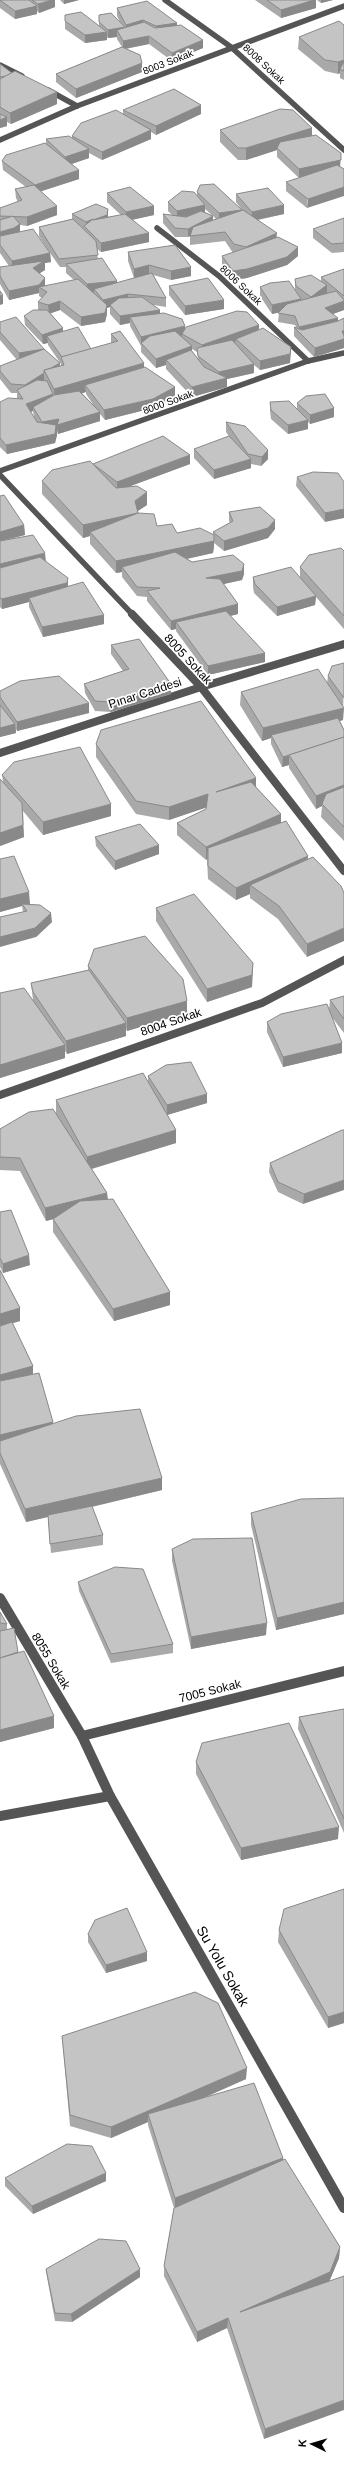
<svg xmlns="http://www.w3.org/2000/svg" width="344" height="2476" viewBox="0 0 344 2476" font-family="Arial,sans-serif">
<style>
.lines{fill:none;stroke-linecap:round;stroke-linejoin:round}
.street-far2{stroke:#555;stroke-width:5.5}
.street-far1{stroke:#555;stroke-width:8}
.street{stroke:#555;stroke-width:10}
.wall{fill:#a9a9a9;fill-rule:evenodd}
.shaded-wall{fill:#898989}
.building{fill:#c4c4c4;stroke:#898989}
.labels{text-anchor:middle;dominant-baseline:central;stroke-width:3.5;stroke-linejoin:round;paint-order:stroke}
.far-street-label{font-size:10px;fill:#000;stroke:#fff}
.street-label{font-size:12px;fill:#000;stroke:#fff}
.near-street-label{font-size:14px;fill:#000;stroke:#fff}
</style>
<rect width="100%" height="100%" fill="#fff"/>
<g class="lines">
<g class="street-far2">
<path d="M165,0L231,47L344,150"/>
<path d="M0,65L22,76"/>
<path d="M48,90L77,106"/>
<path d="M0,140L77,106L344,6"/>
<path d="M157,228L219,276L308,361"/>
<path d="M0,471L308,361L344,353"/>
<path d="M0,475L133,615"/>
</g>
<g class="street-far1">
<path d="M132,614L201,687L344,871"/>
<path d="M0,753L201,687L344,644"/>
<path d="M0,1095L262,1003L344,960"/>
</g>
<g class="street">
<path d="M0,1598L82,1736L110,1796L344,2208"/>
<path d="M82,1736L344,1671"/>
<path d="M0,1816L110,1796"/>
</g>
</g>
<g class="wall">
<path d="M0,0H55V7L39,13L37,11V14L15,19L0,8Z"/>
<path d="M60,0H79L64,4Z"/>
<path d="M255,0H316V8L281,18Z"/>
<path d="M317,0H333L321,3Z"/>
<path d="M117,8L177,23V26L203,40V48L172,61L149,44L126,49L142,63V72L76,98L56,82V74L122,47L117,39V37L108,38L107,37V40L85,43L65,29V15L99,26V15L120,22L117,16Z"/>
<path d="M344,25V80L340,78V73L338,74L325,71L298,49L299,37Z"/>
<path d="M0,64L12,73L57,92V104L11,124L7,122V126L0,128Z"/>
<path d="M123,110L201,114L156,135L151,132V139L102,160L89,153V158L71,164L79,179L41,191L57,215L27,226L20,225V232L50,253L39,236V227L72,219V214L108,217L121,215L107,202V193L154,206V215L132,220L149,233V242L101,252L96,248L98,259L117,281V283L134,278L128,261V252L191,267V276L171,280L153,275L166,298V307L154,305L160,314L185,328L259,325V330L291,347L290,363L260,370L254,365V373L227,379V387L192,397L166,369V365L156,368L141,352V346L130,326V323L120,325L110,314V307L107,308V314L105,322L81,326L60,310L50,313L63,328V331L91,349L111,343V334L120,331L144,368L175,387V396L153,408L105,420L100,414V421L58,434L57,429V435L55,443L7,454L0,447V402L17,399V393H11L0,379V366L17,360L0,340V322L44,349L60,363V366H61V364L48,345V343L43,344L25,325L24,316L38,310V302L42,298L39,296V293L9,300L0,284V267L9,266L0,253V208L18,202L16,198L15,189L26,187L3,170L2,161L46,145V139L72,138V136L123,114ZM50,253L60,267H66V273L74,280L45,286V278L39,273L45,270V263L51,262ZM192,349L197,352L198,359L192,351ZM86,392V394L94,406L82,393ZM33,411L34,417L30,412Z"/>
<path d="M312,128L307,208L286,191V182L299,178L277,157V150L246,160H238L220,142V130Z"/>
<path d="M197,192L242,210L236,202V194L284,214L258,220L277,238L298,247V256L287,265L247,278L233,280L222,265V256L233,253L225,241L190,245V236L188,237H175L163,223V214L172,215L168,211V202L197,195ZM205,209L213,216L205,212ZM213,216L216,219L213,220Z"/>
<path d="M344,218V252L332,253L313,238V229Z"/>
<path d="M344,269V310L333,314L338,321L344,318V348L314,357L294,336V327H296L295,325L278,322L279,312L272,314L260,296V287L295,290V279L321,282V277Z"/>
<path d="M169,286L224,300V309L185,315L169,295Z"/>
<path d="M270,402L297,409V403L334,417L310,424L308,422V429L288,434L271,419L270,411Z"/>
<path d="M226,422L268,450V459L261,466L251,464V468L214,479L194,458V449L230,438L226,432Z"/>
<path d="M93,464H190L128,487L147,492V505L137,511L138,514L157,526L177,533L213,534V532L230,523L229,521V512L275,520V529L268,538L224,551L214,543L213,553L187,559L192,562L244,564V574L242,580L223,584L238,604V614L230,616L265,662L208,675L176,631V629L171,630L147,601V597L137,596L122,577V572L116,573L90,544V536L83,538L42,494V481Z"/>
<path d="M338,473L325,522L296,486L297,477Z"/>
<path d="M0,496L24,525L25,535L2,541L46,562L68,586L104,624L43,637L29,607V602L2,609L0,607Z"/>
<path d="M344,551V629L316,597L315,605L277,616L254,593L253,587V577H300V567Z"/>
<path d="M111,645L171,694L111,712L95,711L85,693L84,684L123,671L111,654Z"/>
<path d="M344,663L343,720L340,721L344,730V841L321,817L322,806L316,809L289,768V765L282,767L271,744V738L262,741L240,705L241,692L327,683L328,676Z"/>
<path d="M0,691L89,703V713L17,731L16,729V733L0,737Z"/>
<path d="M96,744L256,778V787L281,814V823L308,856L307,860L313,857L307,957L278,919L250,898V894L236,900L208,879L207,859L206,860L177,835V823L206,809V807L169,820L136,814L96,757Z"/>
<path d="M2,775L111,816L43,835L23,811L24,837L0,846V779L3,782Z"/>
<path d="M95,837L159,854L115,870L96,846Z"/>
<path d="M0,859L30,904L52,922L36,937L23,912L22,906L0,912Z"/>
<path d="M156,908L253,963L252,987L207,1002L156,921Z"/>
<path d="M88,966L187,1001V1013L127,1031L126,1029V1036L67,1054L65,1051V1058L0,1078V993L33,1000L31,983L88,970Z"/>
<path d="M344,996V1033L331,1016L342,1043V1053L283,1067L267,1032V1022L329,1010L330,1000Z"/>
<path d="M148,1076L207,1103L167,1115L176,1130V1143L92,1169L107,1193L108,1199L170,1292V1305L114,1321L53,1232V1219L46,1221L20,1171L0,1170V1129L56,1113V1100L148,1082Z"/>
<path d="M344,1130L303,1204L278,1192L269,1172L270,1163Z"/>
<path d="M0,1212L30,1265L3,1273L0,1267Z"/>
<path d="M0,1270L20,1308V1321L12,1323L33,1366V1374L53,1423L162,1490L92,1507L103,1535V1545L51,1553L48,1517L26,1522L0,1464Z"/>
<path d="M344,1498V1614L276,1630L251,1525V1513Z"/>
<path d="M172,1549L266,1635L191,1649L172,1561Z"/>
<path d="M78,1582L173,1644V1653L111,1663L79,1591Z"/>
<path d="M0,1612L7,1624V1630L18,1652L54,1716V1728L0,1742Z"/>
<path d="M344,1709V1833L298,1729L299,1717Z"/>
<path d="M196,1762L338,1839L241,1860L196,1774Z"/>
<path d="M344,1889V2023L328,2028L278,1942L279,1930Z"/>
<path d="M88,1934L147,1961L106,1973L88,1942Z"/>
<path d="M62,2036L246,2079L204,2098L283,2158V2160L340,2247L339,2258L264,2439L227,2328L197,2342L164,2276V2266L174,2208L148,2125V2122L111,2138L70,2126Z"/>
<path d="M5,2178L106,2181L33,2214L5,2186Z"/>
<path d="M46,2269L140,2277L72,2322L55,2321L47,2277Z"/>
</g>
<g class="shaded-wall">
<path d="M52,0H55V7L39,13L38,4Z"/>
<path d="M64,0H79L64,4Z"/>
<path d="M314,0H316V8L281,18V10Z"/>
<path d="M321,0H333L321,3Z"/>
<path d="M37,6V14L15,19V11Z"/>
<path d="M143,20L144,28L126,33V25Z"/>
<path d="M177,23V32L156,35V26Z"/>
<path d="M125,27V35L117,30V37L108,38V30Z"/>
<path d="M107,32V40L85,43V35Z"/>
<path d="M149,36V44L123,49V41Z"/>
<path d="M203,40V48L172,61V53Z"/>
<path d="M344,60V71L340,69V73L338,74V62Z"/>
<path d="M142,63V72L76,98V89Z"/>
<path d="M57,92V104L11,124L10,113Z"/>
<path d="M201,105V114L156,135V126Z"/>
<path d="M7,117V126L0,128V120Z"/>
<path d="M312,128V140L277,148V150L246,160V148Z"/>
<path d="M151,130V139L102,160V152Z"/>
<path d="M89,149V158L66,166L65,157Z"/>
<path d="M341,153L340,169L299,178V169Z"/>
<path d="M79,170V179L36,193L35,185Z"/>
<path d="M344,187V196L307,208L308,199Z"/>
<path d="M205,205V214L177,220V211Z"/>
<path d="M284,205V214L251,221L252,212Z"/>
<path d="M57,206V215L27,226V217Z"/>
<path d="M154,206V215L126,221V212Z"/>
<path d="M108,209V218L93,220Z"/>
<path d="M242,210V219L219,222V213Z"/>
<path d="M213,216V225L190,236L188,237V229Z"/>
<path d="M93,219L86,229V222Z"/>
<path d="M20,224V233L0,241V232Z"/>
<path d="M149,233V242L101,252V243Z"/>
<path d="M277,233L276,242L246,256V247Z"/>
<path d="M298,247V256L287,265L247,278L233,280V271Z"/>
<path d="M50,253L51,262L45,263V270L34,277L12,270V261Z"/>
<path d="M149,265V274L134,278V269Z"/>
<path d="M191,267V276L171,280V271Z"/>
<path d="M45,278V287H39V285Z"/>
<path d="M117,281V290L94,289V293H87V284Z"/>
<path d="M39,285V293L9,300V291Z"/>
<path d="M327,285V294L310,306L311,297Z"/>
<path d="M128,294V303L110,305V307L107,308V314L105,322L81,326V317L103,309V300Z"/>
<path d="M3,295V304L0,305V296Z"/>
<path d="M301,299V308L272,314V305Z"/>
<path d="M224,300V309L185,315V306Z"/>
<path d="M60,301V310L49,314L48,305Z"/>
<path d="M344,301V310L324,317L325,308Z"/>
<path d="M160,310V319L130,317V323L120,325V316Z"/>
<path d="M338,318V327L299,332V327Z"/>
<path d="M259,325V334L236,339L235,343L202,354V345Z"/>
<path d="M185,326V335L182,334V336L144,346L141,343V346V337Z"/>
<path d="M63,328V337L47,336L48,343L43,344L42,335Z"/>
<path d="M342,331H344V348L314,357L315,348Z"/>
<path d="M192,346V356L166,360V365L156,368V359Z"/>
<path d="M291,347L290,363L260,370V361Z"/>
<path d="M44,349V358L19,362V353Z"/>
<path d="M60,363V372H45Z"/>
<path d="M144,363V375L85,385L86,392L55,401L54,389Z"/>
<path d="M254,364V373L227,379V387L192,397V387L219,380V372Z"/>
<path d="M44,373V382L26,394L25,385Z"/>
<path d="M175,387V396L153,408L105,420L104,410Z"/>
<path d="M53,394V403L33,407V411L26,414V404Z"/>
<path d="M334,408V417L310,424V415Z"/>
<path d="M100,412V421L58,434L57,429V435L55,443L7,454L6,445L43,431L42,422Z"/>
<path d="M308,420V429L288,434V425Z"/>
<path d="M268,450V459L261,466L262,457Z"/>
<path d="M190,455V464L117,491V482Z"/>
<path d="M251,459V468L214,479V470Z"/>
<path d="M147,492V505L135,513V501Z"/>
<path d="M344,509V518L325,522V513Z"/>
<path d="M138,513V525L90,532V536L83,538V525Z"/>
<path d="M275,520V529L268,538L224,551V541Z"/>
<path d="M24,525L25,535L0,541V532Z"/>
<path d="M214,535V547L213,553L125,572L122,567V572L116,573V561Z"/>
<path d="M45,553L46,562L0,574V564Z"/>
<path d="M244,564V574L242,580L206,588V578Z"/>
<path d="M68,578V587L29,598V602L2,609V599Z"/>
<path d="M316,596L315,605L277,616V607Z"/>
<path d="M238,604V614L181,628L176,622V629L171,630V621Z"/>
<path d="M104,615V624L43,637L42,627Z"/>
<path d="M265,653V662L208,675V666Z"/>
<path d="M171,684V694L111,712V702Z"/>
<path d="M89,703V713L17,731V722Z"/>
<path d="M344,708L343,720L273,738L271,735V738L262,741L263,728Z"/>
<path d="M15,724L16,733L0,737V728Z"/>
<path d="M289,756V765L282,767L283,757Z"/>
<path d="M256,778V791L216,792Z"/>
<path d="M344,785V797L322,804V806L316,809V796Z"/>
<path d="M208,794V807L169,820V807Z"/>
<path d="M111,804V816L43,835V822Z"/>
<path d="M281,814V827L208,848L207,859L206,860V847Z"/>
<path d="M23,825L24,837L0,846V833Z"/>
<path d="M159,845V854L115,870V861Z"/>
<path d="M308,856L307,869L250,885V894L236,900V888Z"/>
<path d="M29,892L30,904H22V906L0,912V899Z"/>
<path d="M51,913L52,922L36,937L0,947V937Z"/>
<path d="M344,928V941L307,957V944Z"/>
<path d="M253,963L252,987L207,1002V989Z"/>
<path d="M187,1001V1013L127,1031V1018Z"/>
<path d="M126,1023V1036L67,1054L66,1041Z"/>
<path d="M342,1043V1053L283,1067V1057Z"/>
<path d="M65,1045V1058L0,1078V1065Z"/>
<path d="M207,1094V1103L167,1115V1105Z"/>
<path d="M176,1130V1143L87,1170V1157Z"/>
<path d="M344,1180V1190L303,1204L304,1194Z"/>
<path d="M107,1193L108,1205L46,1221L45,1208Z"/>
<path d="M29,1255L30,1265L3,1273V1264Z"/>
<path d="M170,1292V1305L114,1321L113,1309Z"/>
<path d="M20,1308V1321L0,1327V1314Z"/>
<path d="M33,1366V1375L0,1384V1375Z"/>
<path d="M53,1422L54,1432L0,1445V1435Z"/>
<path d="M162,1478V1490L26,1522L25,1509Z"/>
<path d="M344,1602V1614L276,1630L277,1618Z"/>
<path d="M267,1623L266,1635L191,1649V1637Z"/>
<path d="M54,1716V1728L0,1742V1730Z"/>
<path d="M339,1827L338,1839L241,1860V1848Z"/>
<path d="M147,1952V1961L106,1973V1965Z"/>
<path d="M344,2012V2023L328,2028V2017Z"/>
<path d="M247,2068L246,2079L150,2121L148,2114V2122L111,2138V2127Z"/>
<path d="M283,2158L282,2169L175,2209V2198Z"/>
<path d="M106,2173V2181L33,2214L32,2206Z"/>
<path d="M340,2247L339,2258L329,2282L240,2312Z"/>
<path d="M140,2269V2277L72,2322L71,2314Z"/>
<path d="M228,2318L227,2328L197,2342V2332Z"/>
<path d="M344,2400V2410L264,2439L265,2429Z"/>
</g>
<g class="building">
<path d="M0,0H29L37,6L15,11Z"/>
<path d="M32,0H52L38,4Z"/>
<path d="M267,0H314L281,10Z"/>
<path d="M147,1L177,23L156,26L143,20L126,25L117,8Z"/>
<path d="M81,12L107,32L85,35L65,21V15Z"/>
<path d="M111,13L125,27L108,30L99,22V15Z"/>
<path d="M339,21L344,25V60L338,62L325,60L299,37Z"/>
<path d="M144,22L155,28L181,25L203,40L172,53L149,36L123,41L117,30Z"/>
<path d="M122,47L140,55L142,63L76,89L56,74Z"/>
<path d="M343,63H344V71L340,69Z"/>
<path d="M0,64L12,73L6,76L0,77Z"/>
<path d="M15,71L57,92L10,113L0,107V79Z"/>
<path d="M174,89L201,105L156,126L123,110Z"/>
<path d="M280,109L293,110L312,128L246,148H238L220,130Z"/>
<path d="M116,110L151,130L102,152L72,136L81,123Z"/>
<path d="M0,114L7,117L0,120Z"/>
<path d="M316,135L341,153V160L299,169L277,148L280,142Z"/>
<path d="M69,136L89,149L65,157L46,139Z"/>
<path d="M45,143L79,170L35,185L2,161L6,155Z"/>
<path d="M337,165L344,169V187L308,199L286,182Z"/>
<path d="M214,184L242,210L219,213L197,192L200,185Z"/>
<path d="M34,185L57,206L27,217L0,216V208L22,200L15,189Z"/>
<path d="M130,187L154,206L126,212L107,193Z"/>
<path d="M268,188L284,205L252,212L236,194Z"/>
<path d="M182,191L194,192L205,205L177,211L168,202Z"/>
<path d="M96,204L108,209L107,215L93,220L125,214L149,233L101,243L84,226L93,219L86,222L72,214Z"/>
<path d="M243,210L277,233L246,247L234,244L225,232L190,236L193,227Z"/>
<path d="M201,211L213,216L188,229L175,228L163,214L186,217Z"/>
<path d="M13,216L20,224L14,228L0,232V220Z"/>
<path d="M344,218V243L332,244L313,229Z"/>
<path d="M73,219L96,241L98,255L59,259L39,227Z"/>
<path d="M33,229L50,253L12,261L0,245V236Z"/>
<path d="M278,237L298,247L287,257L247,269L233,271L222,256Z"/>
<path d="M175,245L191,267L171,271L149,265L134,269L128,252Z"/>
<path d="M102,258L117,281L87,284L66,264Z"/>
<path d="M44,261L33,268L45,278L39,285L9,291L0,276V267Z"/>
<path d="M344,269V296L321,277Z"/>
<path d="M152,273L166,298L128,294L103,300L94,289Z"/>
<path d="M311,275L327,285L311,297L296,286L295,279Z"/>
<path d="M208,278L224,300L185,306L169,286Z"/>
<path d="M78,279L107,305L105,313L81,317L60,301L48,305L38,302L47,292L39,287Z"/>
<path d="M289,281L301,299L272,305L260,287L270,283Z"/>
<path d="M0,291L3,295L0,296Z"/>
<path d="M336,291L344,300V301L325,308L338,318L299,327L295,316L278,313L287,304Z"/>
<path d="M142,297L160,310L120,316L110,305L119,298Z"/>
<path d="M33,310H47L63,328L42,335L24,316Z"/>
<path d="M237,311L247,312L259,325L202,345L182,334L186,327Z"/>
<path d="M164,313L182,319L185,326L141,337L130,317Z"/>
<path d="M16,317L44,349L19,353L0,332V322Z"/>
<path d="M344,318V331H342L344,336V339L315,348L294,327L302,330L338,321Z"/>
<path d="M78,327L91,349L62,357L47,336Z"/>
<path d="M263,328L291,347L290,354L260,361L236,339Z"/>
<path d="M120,331L144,363L54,389L44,370L64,365L61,357L118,341L111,334Z"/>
<path d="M175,331L192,346L156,359L141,343L150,336Z"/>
<path d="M232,340L254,364L219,372L198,356L197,348Z"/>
<path d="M44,349L60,363L51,368L44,370V373L25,385L11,384L0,371V366Z"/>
<path d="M191,350L204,367L227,378L192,387L166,360Z"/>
<path d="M145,367L175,387L153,399L104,410L85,385Z"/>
<path d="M37,380L47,381L53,394L26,404L37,422L56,425L55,434L6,445L0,438V402L8,398L23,399L17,390Z"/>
<path d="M79,391L100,412L57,425L59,419L42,422L33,407L54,395Z"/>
<path d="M325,394L334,408L310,415L297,403L306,396Z"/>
<path d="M289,401L308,420L288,425L271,410L270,402Z"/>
<path d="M226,422L245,426L268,450L262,457L248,454Z"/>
<path d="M163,436L190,455L117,482L93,464Z"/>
<path d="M229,436L251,459L214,470L194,449Z"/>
<path d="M90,461L116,488L137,486L147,492L135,501L138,513L83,525L42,481L52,470Z"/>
<path d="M313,472L338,473L344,482V509L325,513L297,477Z"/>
<path d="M4,495L24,525L0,532V496Z"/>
<path d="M260,507L275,520L268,528L224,541L213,532L233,521L229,512Z"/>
<path d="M138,513L154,514L157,526L172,524L177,533L200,528L214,535V541L116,561L90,532Z"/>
<path d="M33,535L45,553L0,564V541Z"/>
<path d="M341,548L344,551V616L300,567L309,555Z"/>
<path d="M175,552L192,562L233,555L244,564L242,571L206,578L220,579L238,604L171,621L147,591L160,588L137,587L122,567Z"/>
<path d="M40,557L68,578L67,583L2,599L0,598V568Z"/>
<path d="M291,567L316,596L277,607L255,584L253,577Z"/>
<path d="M83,582L104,615L42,627L29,598Z"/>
<path d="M226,611L265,653L208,666L176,622Z"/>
<path d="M139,639L171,684L111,702L95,701L84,684L129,669L111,645Z"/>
<path d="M344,663V698L328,676L332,666Z"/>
<path d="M318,669L344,708L263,728L241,692Z"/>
<path d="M59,676L89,703L17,722L0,697V691L20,681Z"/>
<path d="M201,701L256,778L216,792L251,782L281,814L206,847L177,823L206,809L208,794L169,807L136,801L96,744L101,730Z"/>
<path d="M0,705L15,724L0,728Z"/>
<path d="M338,718L344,730V737L283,757L271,735Z"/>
<path d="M344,737V785L316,796L289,755Z"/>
<path d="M80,747L111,804L43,822L2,775L14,762Z"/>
<path d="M0,779L22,803L23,825L0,833Z"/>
<path d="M344,787V827L322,804L326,794Z"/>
<path d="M286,821L308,856L236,888L208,866V848Z"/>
<path d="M140,824L159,845L115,861L95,837Z"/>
<path d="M14,856L29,892L0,899V859Z"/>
<path d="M313,857L341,886L344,893V928L307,944L279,906L250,885Z"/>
<path d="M194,894L253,963L252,975L207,989L156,908Z"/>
<path d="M22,904L40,905L51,913L35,928L0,937V917L27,911Z"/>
<path d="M145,936L183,979L187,1001L127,1018L88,966L94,949Z"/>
<path d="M89,970L126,1023L66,1041L33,992L31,983Z"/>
<path d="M24,988L65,1045L0,1065V993Z"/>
<path d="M344,996V1019L330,1000Z"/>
<path d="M327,1004L342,1043L283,1057L267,1022L281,1014Z"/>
<path d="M191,1062L207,1094L167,1105L148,1076L166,1065Z"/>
<path d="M143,1073L176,1130L87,1157L56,1100Z"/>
<path d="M53,1109L107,1193L45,1208L20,1158L0,1157V1129L29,1112Z"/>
<path d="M342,1130H344V1180L304,1194L278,1182L270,1163Z"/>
<path d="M113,1199L170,1292L113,1309L53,1219L80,1201Z"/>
<path d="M11,1210L29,1255L3,1264L0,1258V1212Z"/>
<path d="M0,1270L20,1308L0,1314Z"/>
<path d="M12,1322L33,1366L0,1375V1326Z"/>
<path d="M39,1373L53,1422L0,1435V1381Z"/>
<path d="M140,1409L162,1478L25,1509L0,1453V1441L76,1416Z"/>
<path d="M344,1498V1602L277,1618L251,1513L301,1499Z"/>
<path d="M92,1506L103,1535L50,1544L48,1515Z"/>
<path d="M252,1538L267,1623L191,1637L172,1549L193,1539Z"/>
<path d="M115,1567L143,1569L173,1644L111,1654L78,1582Z"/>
<path d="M0,1612L7,1624L0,1623Z"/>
<path d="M14,1628L18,1652L0,1658V1631Z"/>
<path d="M24,1651L54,1716L0,1730V1658Z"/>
<path d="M344,1709V1819L299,1717Z"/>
<path d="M289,1723L339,1827L241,1848L196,1762L202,1743Z"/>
<path d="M344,1889V2012L328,2017L279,1930L284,1909Z"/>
<path d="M127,1908L147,1952L106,1965L88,1934L95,1920Z"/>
<path d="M195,1992L218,2003L247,2068L111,2127L70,2115L62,2036Z"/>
<path d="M254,2083L283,2158L175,2198L148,2114Z"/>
<path d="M67,2144L92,2146L106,2173L32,2206L5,2178Z"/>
<path d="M285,2159L340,2247L330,2272L240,2312L344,2276V2400L265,2429L228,2318L197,2332L164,2266L174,2208Z"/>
<path d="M99,2239L126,2241L140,2269L71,2314L55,2313L46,2269Z"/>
</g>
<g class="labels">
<g class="far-street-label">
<text transform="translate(168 62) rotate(-21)">8003 Sokak</text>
<text transform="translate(264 64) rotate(43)">8008 Sokak</text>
<text transform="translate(241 285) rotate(43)">8006 Sokak</text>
<text transform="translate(168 402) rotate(-20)">8000 Sokak</text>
</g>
<g class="street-label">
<text transform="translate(188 659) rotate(47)">8005 Sokak</text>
<text transform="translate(145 693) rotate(-18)">Pınar Caddesi</text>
<text transform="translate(171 1022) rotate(-19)">8004 Sokak</text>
<text transform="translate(51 1661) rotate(59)">8055 Sokak</text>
<text transform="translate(210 1691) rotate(-14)">7005 Sokak</text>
</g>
<g class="near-street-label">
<text transform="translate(223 1966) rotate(60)">Su Yolu Sokak</text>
</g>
</g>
<g transform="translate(312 2444) rotate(275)" stroke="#ffffff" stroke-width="3" paint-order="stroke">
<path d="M0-3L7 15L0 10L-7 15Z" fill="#000000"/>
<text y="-6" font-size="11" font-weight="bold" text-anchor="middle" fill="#000000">K</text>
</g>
</svg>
